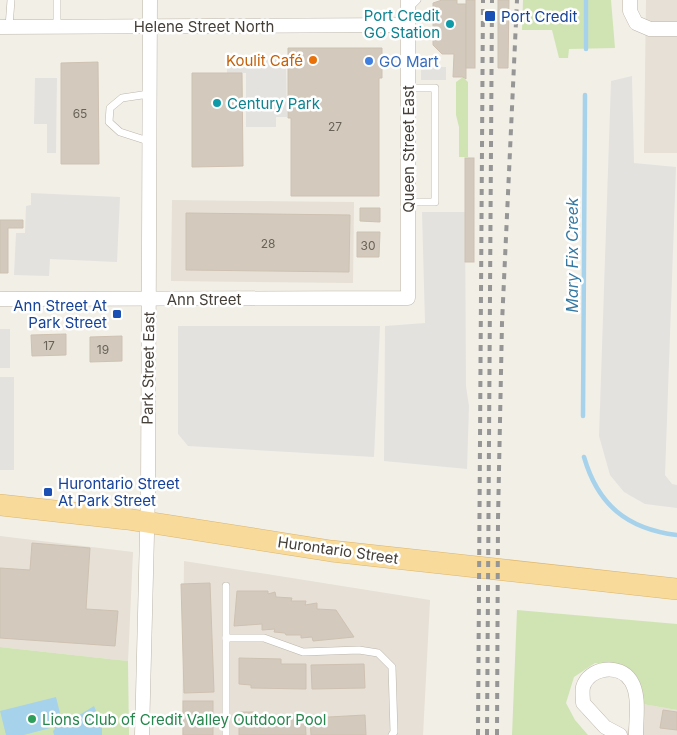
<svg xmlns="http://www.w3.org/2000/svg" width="677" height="735" viewBox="0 0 677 735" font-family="Inter,sans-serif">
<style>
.residential{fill:#e6e0d6}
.green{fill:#d0e4b3}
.parking{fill:#e4e2df}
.water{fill:#a7d2eb}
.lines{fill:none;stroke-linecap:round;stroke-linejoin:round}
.stream{stroke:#a7d2eb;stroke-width:4.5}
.building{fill:#d3cabd;stroke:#cec1b1}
.lane-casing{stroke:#bdb6ab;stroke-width:8}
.street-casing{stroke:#bdb6ab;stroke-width:15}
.primary-casing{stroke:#dcb66c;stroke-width:22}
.lane{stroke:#fff;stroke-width:7}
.street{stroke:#fff;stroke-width:14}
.primary{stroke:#f8da9b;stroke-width:21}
.rail{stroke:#969696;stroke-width:4;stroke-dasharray:6 6;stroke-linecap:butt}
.transit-dot{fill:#1a4fb4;stroke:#fff;stroke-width:2}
.culture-dot{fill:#0f9aa8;stroke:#fff;stroke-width:2}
.food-dot{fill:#e8710a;stroke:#fff;stroke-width:2}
.shop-dot{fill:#3f7fe0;stroke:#fff;stroke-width:2}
.leisure-dot{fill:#2e9e5b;stroke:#fff;stroke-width:2}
.labels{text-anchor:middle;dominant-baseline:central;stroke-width:5;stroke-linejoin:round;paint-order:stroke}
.number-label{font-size:12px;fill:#686258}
.culture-label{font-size:15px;fill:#0d838f;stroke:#fff;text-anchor:end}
.transit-label{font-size:15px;fill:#164399;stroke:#fff;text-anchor:start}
.street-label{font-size:15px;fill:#453f37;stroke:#fff}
.food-label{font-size:15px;fill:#c56008;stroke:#fff;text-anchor:end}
.shop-label{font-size:15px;fill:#366cbe;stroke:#fff;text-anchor:start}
.leisure-label{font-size:15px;fill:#27864d;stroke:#fff;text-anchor:start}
.water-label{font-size:16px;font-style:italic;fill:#3579a2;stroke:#fff}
</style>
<rect width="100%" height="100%" fill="#f2efe7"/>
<g class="residential">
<path d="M646,0H677V153H644Z"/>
<path d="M172,200L354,202L353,283L171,281Z"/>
<path d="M0,536L133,552L128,661L0,647Z"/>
<path d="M184,561L430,600L423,735H182Z"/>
<path d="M637,703L677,710V735H626Z"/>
</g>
<g class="green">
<path d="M523,0H611L615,48L569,49L568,58H559L552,30H522Z"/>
<path d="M463,77L468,82V157H459V127L456,115V82Z"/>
<path d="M517,610L677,624V710L637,703L621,668L595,663L574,677L566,703L575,720L588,735H512Z"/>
<path d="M0,647L128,661L129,735H0Z"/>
</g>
<g class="parking">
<path d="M227,56H245V60L286,59L287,117H276V127H246V73H227Z"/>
<rect x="421" y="67" width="25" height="13"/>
<path d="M632,76L634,163L676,167L665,475L672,484L677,485V508L645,504L624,492L610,475L599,436L611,81Z"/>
<path d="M35,78H57L56,153H47V124H34Z"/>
<path d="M31,193L120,197L117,262L50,259L49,276L14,275L16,233H25L26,206L31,205Z"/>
<path d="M422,212H465L466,386L469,406L467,469L384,461L385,326L425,323Z"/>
<path d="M178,326H380L374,457L188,446L178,434Z"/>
<rect x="0" y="329" width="10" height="39"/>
<rect x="0" y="377" width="14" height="93"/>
</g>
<path class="water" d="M56,697L63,725L94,706L102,725V735H54L53,731L55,729L54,727L24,735H6L0,711Z"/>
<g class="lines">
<g class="stream">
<path d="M586,49V0"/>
<path d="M583,416L585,95"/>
<path d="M584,457C598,505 627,529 677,535"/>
</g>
</g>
<g class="building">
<path d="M442,0H457V4H466V79L463,77H453L454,54H442L433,45V3Z"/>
<rect x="466" y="0" width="9" height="68"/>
<path d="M498,0H509L508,68H498Z"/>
<path d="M288,48H382V78H379V196H291V118H288Z"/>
<path d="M98,62L99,164H61V63Z"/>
<path d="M192,73H242L243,166L192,167Z"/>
<rect x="465" y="158" width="9" height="104"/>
<path d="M360,208H380V222L360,221Z"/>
<path d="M186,213L350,215L349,272L186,270Z"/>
<path d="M0,220H23V228H8V273H0Z"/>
<path d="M357,232H380L379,257H357Z"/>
<path d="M66,334V355L32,356L31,335Z"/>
<path d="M122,336V361L90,362V337Z"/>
<path d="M32,543L90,548L86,609L118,611L115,646L0,638V568L30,570Z"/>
<path d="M210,583L214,692L184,693L181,584Z"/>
<path d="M237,591H268V594L275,592L276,597L292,598L291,601H306L305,605L317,603V609L336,610L354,637L313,641L312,637L301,638V635H286L285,633L274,632L275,629L262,630V624L234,626Z"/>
<path d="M239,658L281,659V664H306V689L251,688V685L239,684Z"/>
<path d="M364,664L365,688L312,689L311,665Z"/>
<rect x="183" y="701" width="30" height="34"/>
<path d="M663,710L677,712V730L660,728Z"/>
<path d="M239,712H254V717L305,716L306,735H239Z"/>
<path d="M365,715L366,735H311L310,718Z"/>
</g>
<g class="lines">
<g class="lane-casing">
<g id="lane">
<path d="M408,9L417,0"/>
<path d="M9,27L11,0"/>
<path d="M57,27V0"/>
<path d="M408,88H435V202H408"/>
<path d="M148,141L120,132L109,122L110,108L122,98L149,94"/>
<path d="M226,586V735"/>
<path d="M226,638H264L303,652L359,650L378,653L392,667L394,732L392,735"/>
</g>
</g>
<g class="street-casing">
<g id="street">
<path d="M630,0V11L636,23L650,29H677"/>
<path d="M0,27L407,25"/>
<path d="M0,299L408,298V0"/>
<path d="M142,735L148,494L150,0"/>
<path d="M620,735L605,727L583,703C583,698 582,692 583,687C589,667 620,663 631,681C640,695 636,718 636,735"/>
</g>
</g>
<g class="primary-casing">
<path id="primary" d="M0,505L127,519L331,551L677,589"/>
</g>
<use href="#lane" class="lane"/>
<use href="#street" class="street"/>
<use href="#primary" class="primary"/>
<g class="rail">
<path d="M478,735L483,0"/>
<path d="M487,735L492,0"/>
<path d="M497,735L498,519L502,323L517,0"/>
</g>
</g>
<g class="transit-dot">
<rect x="484" y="10" width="12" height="12" rx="2.5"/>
<rect x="112" y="309" width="10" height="10" rx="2.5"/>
<rect x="43" y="487" width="10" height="10" rx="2.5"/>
</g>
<g class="culture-dot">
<circle cx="450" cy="24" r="5"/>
<circle cx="217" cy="103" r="5"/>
</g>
<circle class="food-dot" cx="313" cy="60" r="5"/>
<circle class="shop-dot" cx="369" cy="61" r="5"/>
<circle class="leisure-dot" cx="32" cy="719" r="5"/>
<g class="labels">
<g class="number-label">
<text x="80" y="113">65</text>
<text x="335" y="126">27</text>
<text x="268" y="243">28</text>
<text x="368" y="245">30</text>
<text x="49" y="345">17</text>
<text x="103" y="349">19</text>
</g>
<g class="culture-label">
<text x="440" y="15">Port Credit<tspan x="440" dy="17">GO Station</tspan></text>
<text x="227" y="103" text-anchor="start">Century Park</text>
</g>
<g class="transit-label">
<text x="501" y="16">Port Credit</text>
<text x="107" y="305" text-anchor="end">Ann Street At<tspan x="107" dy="17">Park Street</tspan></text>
<text x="58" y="483">Hurontario Street<tspan x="58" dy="17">At Park Street</tspan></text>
</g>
<g class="street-label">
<text x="204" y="26">Helene Street North</text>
<text transform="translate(408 149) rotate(-90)">Queen Street East</text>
<text x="204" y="299">Ann Street</text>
<text transform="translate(148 368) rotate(-89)">Park Street East</text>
<text transform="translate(338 550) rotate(8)">Hurontario Street</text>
</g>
<g class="food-label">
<text x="303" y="60">Koulit Café</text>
</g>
<g class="shop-label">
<text x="379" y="61">GO Mart</text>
</g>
<g class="leisure-label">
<text x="42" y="719">Lions Club of Credit Valley Outdoor Pool</text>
</g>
<g class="water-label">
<text transform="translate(572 255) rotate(-90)">Mary Fix Creek</text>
</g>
</g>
</svg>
